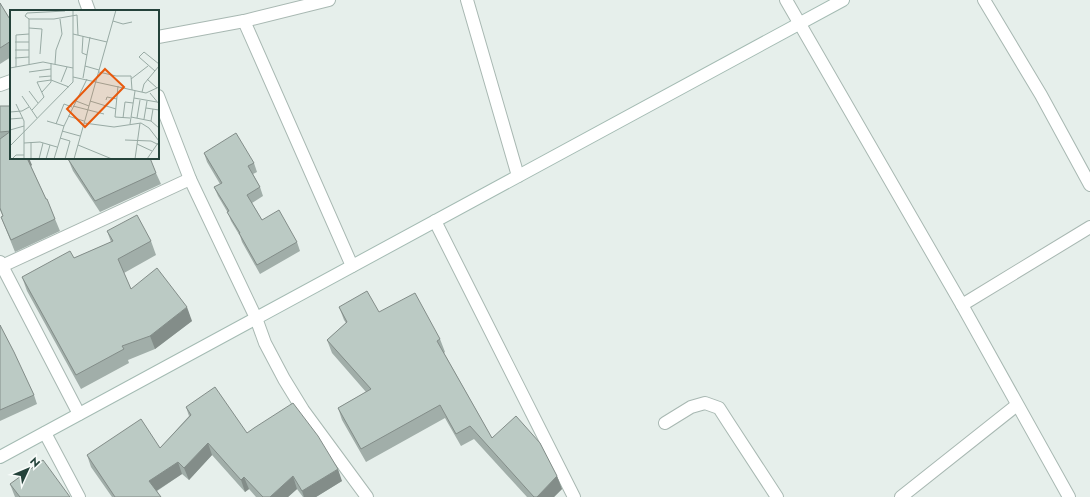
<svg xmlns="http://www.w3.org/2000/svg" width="1090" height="497" viewBox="0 0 1090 497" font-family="Jost,sans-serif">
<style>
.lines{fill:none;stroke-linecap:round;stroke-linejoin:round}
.street-casing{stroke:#a8b8b2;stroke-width:14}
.secondary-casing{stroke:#a4bbb3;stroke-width:14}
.street{stroke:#fff;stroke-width:12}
.secondary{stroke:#fff;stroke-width:12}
.wall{fill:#a1aea9}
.shaded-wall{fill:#838d89}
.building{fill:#bbcac4;stroke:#838d89}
.inset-road{fill:none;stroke:#98aaa4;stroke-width:1}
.view{fill:#e8590c;fill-opacity:0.15;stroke:#e8590c;stroke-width:2}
.inset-edge{fill:none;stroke:#24423a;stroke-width:2}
</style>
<rect width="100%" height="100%" fill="#e6efeb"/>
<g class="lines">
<g class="street-casing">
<g id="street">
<path d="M85,0L89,11"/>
<path d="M467,0L518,176"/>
<path d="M786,0L962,305L1069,497"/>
<path d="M984,0L1041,95L1090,185"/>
<path d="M244,21L352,266"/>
<path d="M158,37L244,21L329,0"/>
<path d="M0,85L11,81"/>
<path d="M158,96L190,179L256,318L265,343L284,379L303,410L367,497"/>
<path d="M435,221L574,497"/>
<path d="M0,262L79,414"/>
<path d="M2,266L190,179"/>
<path d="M962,305L1090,227"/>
<path d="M665,423L691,407L705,403L719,408L728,422L777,497"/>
<path d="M45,433L79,497"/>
<path d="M901,497L1017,405"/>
</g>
</g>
<g class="secondary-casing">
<path id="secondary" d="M0,457L843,0"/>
</g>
<use href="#street" class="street"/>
<use href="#secondary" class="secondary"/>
</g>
<g class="wall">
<path d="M0,3L11,21V57L0,64Z"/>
<path d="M0,106H11V158L32,165L31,166L55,219L60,231L15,252L1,217L3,216L0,210Z"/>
<path d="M204,153L254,163L257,172L253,174L260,187L263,196L252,203L262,220L297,242L300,251L260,274L242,242L240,236L231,221L228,213L218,196L214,187L220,184L207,162Z"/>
<path d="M68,159L156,173L161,184L100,212L73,171Z"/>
<path d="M107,231L151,241L156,255L124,273L131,289L192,321L155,349L128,360L129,363L81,389L27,291L22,277L74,258L111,242Z"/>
<path d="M339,307L379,312L440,339L445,352L444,353L492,438L557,476L562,489L554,497H527L474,439L461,446L445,418L366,462L342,420L338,408L366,392L332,353L327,340L346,323L344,320Z"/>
<path d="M0,325L34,395L37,404L0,421Z"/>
<path d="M186,407L247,433L342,481L316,497H303L297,489L288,497H256L249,489L245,492L212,455L189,480L182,474L157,491L161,497H112L91,467L87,455L160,448L189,416Z"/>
<path d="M10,484L70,497H15Z"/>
</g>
<g class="shaded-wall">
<path d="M27,158H29L32,165L30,166Z"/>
<path d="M187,307L192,321L155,349L150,336Z"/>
<path d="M208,443L212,455L189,480L184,468Z"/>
<path d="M178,462L182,474L153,493L149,481Z"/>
<path d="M338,469L342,481L316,497H304L302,491Z"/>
<path d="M293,476L297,489L288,497H270Z"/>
<path d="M557,476L562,489L554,497H537Z"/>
<path d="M244,477L249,489L245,492L241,480Z"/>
</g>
<g class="building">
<path d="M0,3L11,21V41L0,48Z"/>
<path d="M0,106H11V158H27L46,199H47L55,219L11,240L1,217L3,216L0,208V139L11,131L0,132Z"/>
<path d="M236,133L254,163L248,166L260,187L247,195L262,220L279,210L297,242L257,265L239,233H240L227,212L229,211L214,187L222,183L204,153Z"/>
<path d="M70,158H150L156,173L95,201L68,159Z"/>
<path d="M137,215L151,241L118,259L131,289L157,268L187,307L150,336L122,346L124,349L76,375L22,277L70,251L74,258L113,241L107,231Z"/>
<path d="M367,291L379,312L415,293L440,339L437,341L492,438L516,416L540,443L557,476L537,497H534L470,426L456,434L440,405L361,449L338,408L371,389L327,340L347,322L339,307Z"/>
<path d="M0,325L14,352L34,395L0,410Z"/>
<path d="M215,387L247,433L254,428L293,403L318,436L338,469L302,491L293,476L270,497H263L244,477L241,480L208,443L184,468L178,462L149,481L161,497H115L87,455L141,419L160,448L191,415L186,407Z"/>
<path d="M43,460L70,497H20L10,484Z"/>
</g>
<g transform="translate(10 10)">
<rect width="149" height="149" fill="#e6efeb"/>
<path class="inset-road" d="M55,1L17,3L15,6L19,9H44L67,5L68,25M103,11L113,14L122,12M19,18L32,19L30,44M63,24L97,32M73,26L72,43L77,45M5,32H19M5,40H19M5,48L19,47M19,54V9M45,54L46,40L52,24L50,9M75,56L89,60M6,57V25L19,24M0,58L33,52L63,58M145,61L129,47L134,42L149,54M19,62L41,59M89,62L106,66H121L122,80M29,67L41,66M63,67L136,83L149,77M73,68L80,27M121,69L138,56M137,69L147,78M51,72L57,57M108,76L105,107L120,108M19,81L28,93M32,82L41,72V53M132,82L134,74L149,56M140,83L149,94M12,86L27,108M124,88L147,92M96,90L97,87L107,89M66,91L79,96M80,91L106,99M6,94L14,111V149M63,96L94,104M136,98L149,100M22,100L34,87L27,72L41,70L59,77M0,102L12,101L19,97M58,106L74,111M121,107L141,111L149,118M113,108L115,92L123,93M127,108L130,90M0,109L13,108M134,109L137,91M37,111L54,116M141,111L143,99M74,113L104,117L131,113L139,118L149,131M46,114L54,94L62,97M120,114L125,81M0,120L14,116M52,121L70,126M50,128L60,131L55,149M115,130L141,131L149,135M21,132V149M14,133L30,132L47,137M127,134L142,141M68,135L102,149M0,136L63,72V0M2,149L6,145H14M29,149L33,133M36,149L40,135M44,149L54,116L77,69M64,149L106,0M125,149L130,113M137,149L148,133"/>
<path class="view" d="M95,59L114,77L75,117L57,99Z"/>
<rect width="149" height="149" class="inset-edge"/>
</g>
<g transform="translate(28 469) rotate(46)" stroke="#f7fbf9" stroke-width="3" paint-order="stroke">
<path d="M0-3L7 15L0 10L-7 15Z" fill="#24423a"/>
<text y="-6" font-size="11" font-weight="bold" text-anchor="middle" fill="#24423a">N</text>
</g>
</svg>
